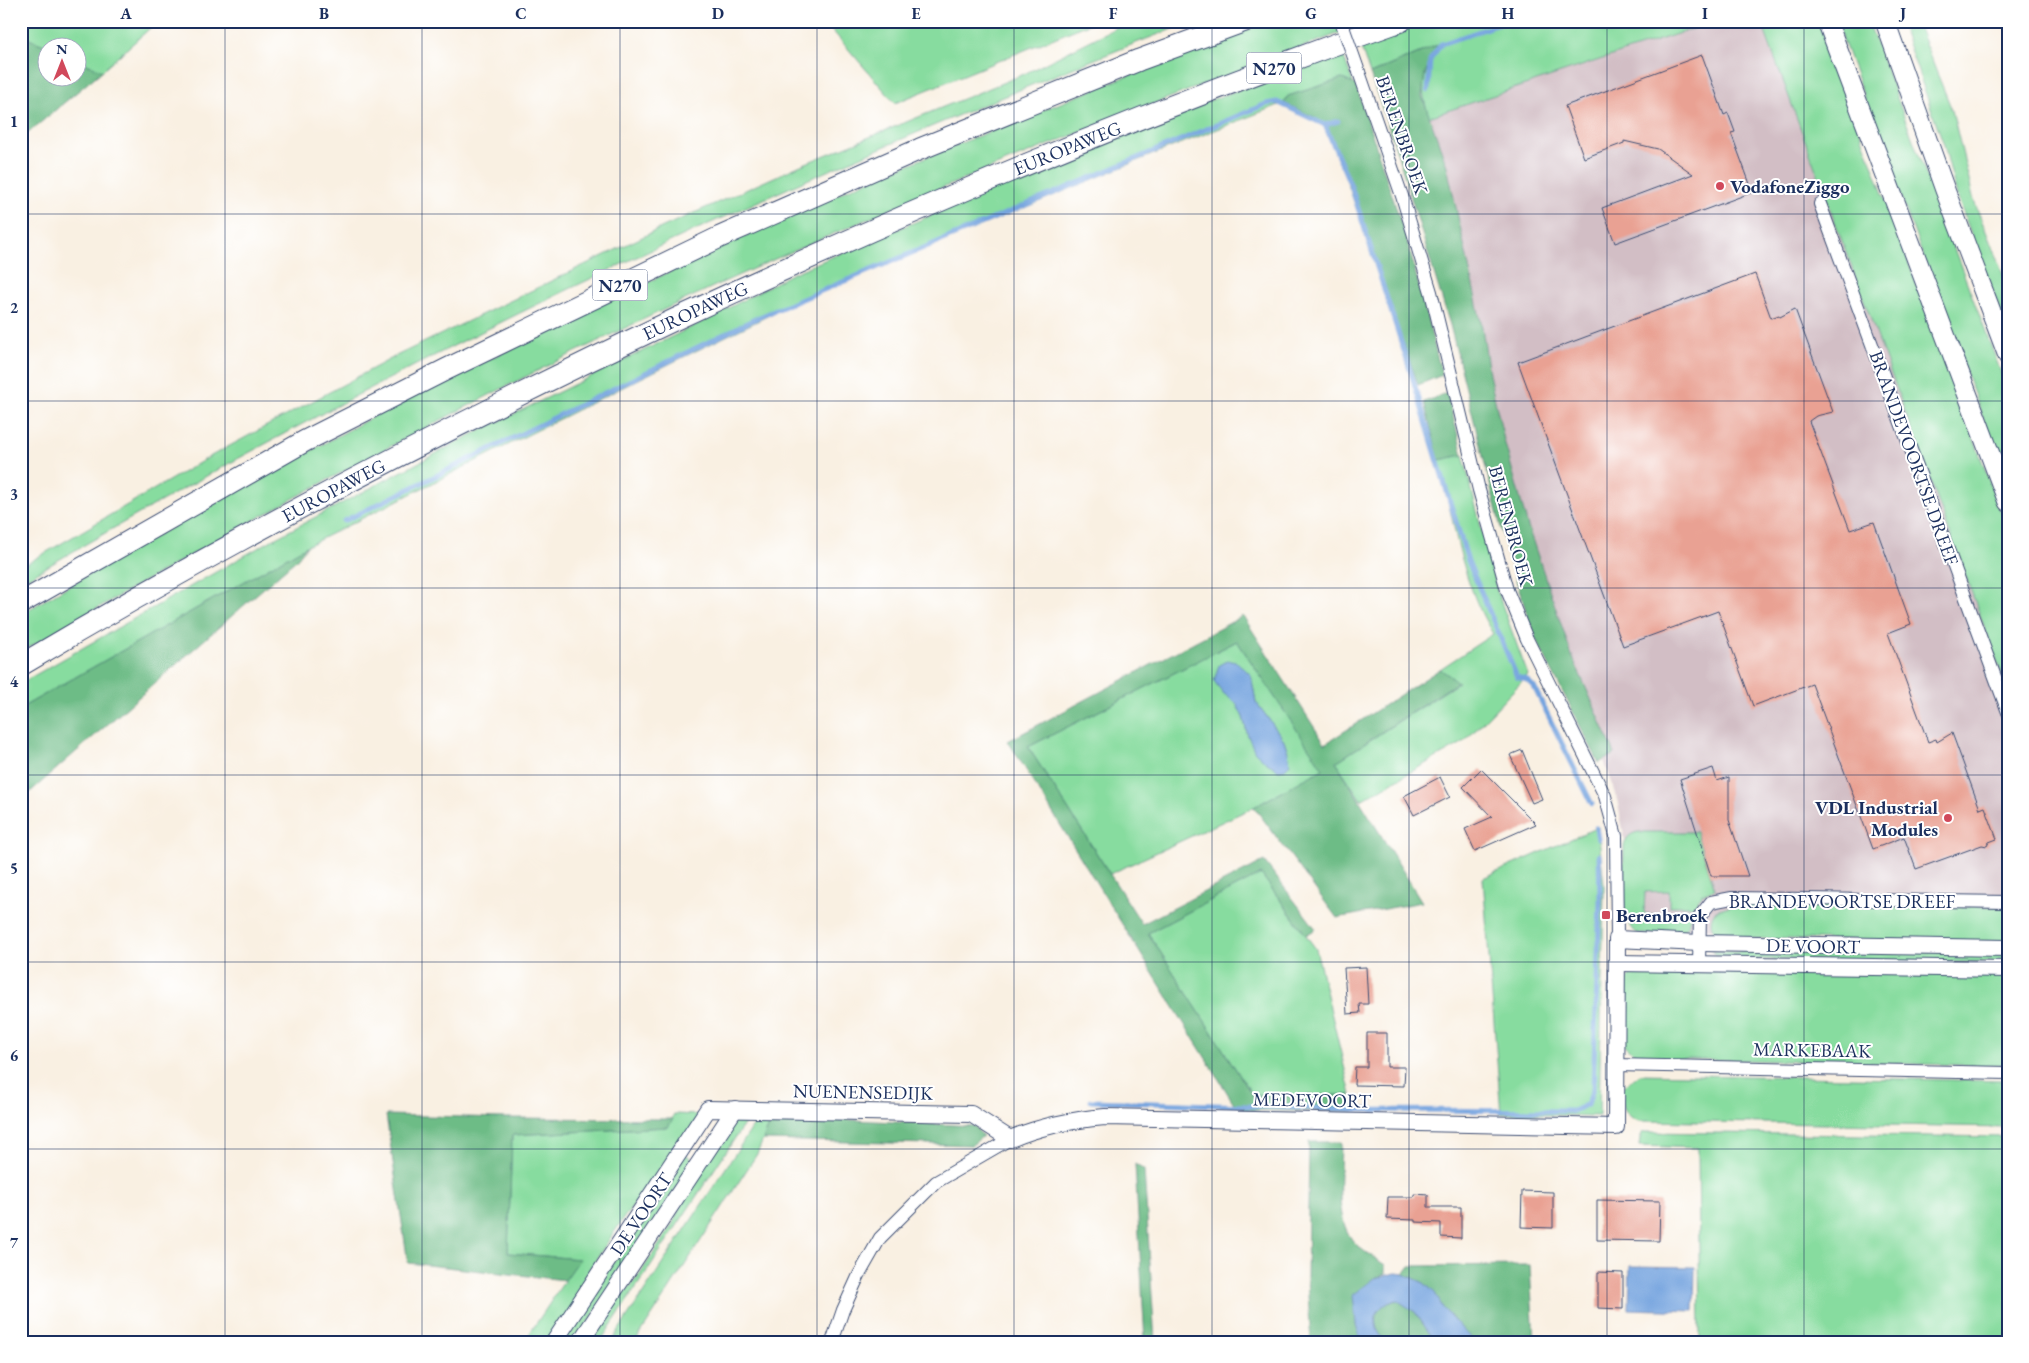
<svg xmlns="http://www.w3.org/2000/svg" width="2029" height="1363" viewBox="0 0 2029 1363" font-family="'EB Garamond',serif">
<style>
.industrial{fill:#d2bec5}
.green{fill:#87dc9f;stroke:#51867e;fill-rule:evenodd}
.forest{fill:#6dbc86;stroke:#447672}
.water{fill:#76a4df;stroke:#486a9e}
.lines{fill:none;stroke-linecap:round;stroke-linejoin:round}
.stream{stroke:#76a4df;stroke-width:5}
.building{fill:#e9a193}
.minor-casing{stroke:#3c4c72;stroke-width:14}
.tertiary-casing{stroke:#3c4c72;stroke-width:18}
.secondary-casing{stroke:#3c4c72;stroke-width:21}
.trunk-casing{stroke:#3c4c72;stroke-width:23}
.minor{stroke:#fff;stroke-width:12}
.tertiary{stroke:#fff;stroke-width:16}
.secondary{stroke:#fff;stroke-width:19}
.trunk{stroke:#fff;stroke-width:21}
.minor-bridge-casing{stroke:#3c4c72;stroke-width:14;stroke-linecap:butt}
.minor-bridge{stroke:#fff;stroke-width:12}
.grid{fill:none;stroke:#1b2f5e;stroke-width:1;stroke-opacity:0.55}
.poi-dot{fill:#d1495b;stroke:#fff;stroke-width:2}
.labels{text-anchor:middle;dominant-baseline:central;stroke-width:4;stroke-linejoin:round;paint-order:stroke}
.shield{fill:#fff;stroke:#5f6d8e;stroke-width:1}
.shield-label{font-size:18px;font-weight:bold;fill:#1b2f5e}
.street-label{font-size:19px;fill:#1b2f5e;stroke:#fff}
.poi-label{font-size:19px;font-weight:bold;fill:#1b2f5e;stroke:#fff;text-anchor:start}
.neatline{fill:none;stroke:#1b2f5e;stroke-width:2}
.grid-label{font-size:16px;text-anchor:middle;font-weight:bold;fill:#1b2f5e}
</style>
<rect width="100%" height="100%" fill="#fff"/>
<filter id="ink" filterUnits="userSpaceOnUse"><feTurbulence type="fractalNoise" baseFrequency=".02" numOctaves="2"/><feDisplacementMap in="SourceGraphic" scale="10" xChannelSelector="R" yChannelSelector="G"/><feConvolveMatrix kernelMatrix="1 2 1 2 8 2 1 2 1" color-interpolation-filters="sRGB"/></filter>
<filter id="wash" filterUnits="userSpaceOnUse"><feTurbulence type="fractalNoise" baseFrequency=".0096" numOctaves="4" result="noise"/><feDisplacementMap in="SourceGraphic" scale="20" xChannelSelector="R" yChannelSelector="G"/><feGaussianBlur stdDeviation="1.12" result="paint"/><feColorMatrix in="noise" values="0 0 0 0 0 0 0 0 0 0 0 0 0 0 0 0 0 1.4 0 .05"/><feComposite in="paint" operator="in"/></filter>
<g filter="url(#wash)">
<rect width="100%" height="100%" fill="#f9f0e2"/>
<path class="industrial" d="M1660,21H1798L2008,588V929H1634L1625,918V840L1616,794L1602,755L1548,647L1417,112Z"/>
<g class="green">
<path d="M21,21H158L102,71L78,60V48L49,47L21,36Z"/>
<path d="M824,21H1096L895,103Z"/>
<path d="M1129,21H1194C1102,55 1012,93 921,131C611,261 310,411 21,582V567L211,456L398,355L663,227L801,165L1024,74Z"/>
<path d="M1271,21H1372C1168,97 965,175 766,263C509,377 263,512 21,652V614L126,552L398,403L731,242L867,181L1197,48Z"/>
<path d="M1437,21H1716L1429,117C1418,84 1424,76 1437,45L1370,74L1360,45L1409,28Z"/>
<path d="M1761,21H1819L2008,531V691Z"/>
<path d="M1836,21H1868L2008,391V486Z"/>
<path d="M1900,21H1916L1952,110L1974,201L2008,287V333L1957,196L1944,145Z"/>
<path d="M1342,52L1353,83L1342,79L1288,96L1284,103L1139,160L788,306L663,367L307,546L21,708V683L272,540L469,436L712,317L791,274L1173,114Z"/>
<path d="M1463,455L1497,591L1528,675L1464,742L1361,800L1336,762L1458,683L1440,669L1493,634C1461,582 1453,518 1439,460Z"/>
<path d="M1237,641L1324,769L1254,807L1110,874L1028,747ZM1251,675L1256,702L1284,740L1288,752L1290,764L1248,736L1243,717L1236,703Z"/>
<path d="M1598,827L1604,886L1599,1116L1501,1114L1483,878Z"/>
<path d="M1638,832H1696L1715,889L1703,894L1693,906H1669V891L1645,892L1644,914H1691L1688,926L1680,935L1638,934C1617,920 1624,869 1624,846C1626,838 1629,834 1638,832Z"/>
<path d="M1261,874L1316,949L1351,1095L1253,1096L1148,933Z"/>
<path d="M1739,903L2008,907V942L1724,938C1711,932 1707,922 1716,910Z"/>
<path d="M1711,951H2008V963L1728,959L1718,956Z"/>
<path d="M1634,971L2008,972V1066L1639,1058L1621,1041L1624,983Z"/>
<path d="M1639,1074L2008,1081V1127L1640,1121C1624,1117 1623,1105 1619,1091L1626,1084Z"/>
<path d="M674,1114L701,1115L666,1168L625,1216L591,1267L574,1306L550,1342H524L579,1259L508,1253L512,1135L667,1127Z"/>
<path d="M760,1116H773L757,1154L635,1342H611Z"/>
<path d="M743,1117L745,1123L600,1342H585L597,1324L637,1278L672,1225L690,1183L733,1123Z"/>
<path d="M1643,1132L2008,1137V1342H1700L1698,1148L1639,1146L1640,1138Z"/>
<path d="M685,1154L695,1161L575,1342H560Z"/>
</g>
<g class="forest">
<path d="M21,36L49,47L48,78H78V60L102,71L21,139Z"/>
<path d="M1438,45L1425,73L1422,96L1447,166L1482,327L1489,374L1504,440L1528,527L1572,656L1615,754L1599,763L1534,636L1506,548L1450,325L1393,139L1370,74Z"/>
<path d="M1342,79L1356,85L1408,244L1442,375L1418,385L1328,127L1314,117L1284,103L1288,96Z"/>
<path d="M1447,393L1463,455L1439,460L1424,402Z"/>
<path d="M307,546L297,559L21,800V708Z"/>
<path d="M1243,616L1325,744L1440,669L1458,682L1336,762L1422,902L1337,918L1254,807L1323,769L1237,641L1028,747L1142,924L1264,861L1316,929L1306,935L1261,874L1148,933L1253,1096L1351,1095L1355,1112L1238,1110L1008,741Z"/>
<path d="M386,1115L505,1118L673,1119L668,1127L512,1135L508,1253L580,1259L565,1280L408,1263Z"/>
<path d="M773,1116L974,1126L983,1136L972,1145L763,1140Z"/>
<path d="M1309,1142H1341C1341,1169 1335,1211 1349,1235C1356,1248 1372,1256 1385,1265V1274L1375,1278L1356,1324L1361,1342H1311L1307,1279Z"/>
<path d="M1135,1164L1144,1170L1155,1342H1145Z"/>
<path d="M1530,1265L1534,1342H1474L1443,1308L1435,1293L1424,1283L1404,1274L1410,1266Z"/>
<path d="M1397,1300L1415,1312L1432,1337L1439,1342H1385C1370,1323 1372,1306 1397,1300Z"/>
</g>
<g class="water">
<path d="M1228,660L1238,663L1251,675L1256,702L1284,740L1288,752L1290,764L1285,769L1279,770L1267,763L1255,752L1248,736L1243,717L1236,703L1223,693L1214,681L1219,665Z"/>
<path d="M1630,1266L1695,1267L1694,1311L1629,1309Z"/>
<path d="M1396,1273L1404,1274L1424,1283L1435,1293L1443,1308L1474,1342H1439L1432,1337L1415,1312L1397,1300C1372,1306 1370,1323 1385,1342H1361L1356,1324L1353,1295L1375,1278Z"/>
</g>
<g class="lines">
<g class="stream">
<path d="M1428,90L1430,60L1441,44L1509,21"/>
<path d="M1338,121L1325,125L1351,186L1410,370L1468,561L1517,677L1527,680L1534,687L1592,804"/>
<path d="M344,521L757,318L1266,104L1277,102L1325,125"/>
<path d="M1596,828L1598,839"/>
<path d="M1091,1101L1370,1110L1573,1111L1588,1104L1593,1089L1600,900L1599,855"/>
</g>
</g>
<g id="blocks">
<g class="building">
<path d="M1702,55L1724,115L1728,113L1735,132L1731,133L1753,192L1615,243L1602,208L1693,174L1658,149L1624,141V143L1584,158L1565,106Z"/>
<path d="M1755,274L1771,318L1779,315L1780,317L1795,309L1833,412L1816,416L1809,421L1850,530L1874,522L1911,624L1888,633L1928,742L1936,739L1937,742L1952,733L1980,809L1985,807L1997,839L1989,842L1987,846L1982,845L1916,869L1904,837L1873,849L1812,684L1753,706L1718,611L1623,646L1518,362Z"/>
<path d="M1522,750L1542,799L1532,803L1510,755Z"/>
<path d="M1713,768L1717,781L1729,777V820L1748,876H1711L1680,779Z"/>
<path d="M1481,769L1536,824L1475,851L1465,829L1492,817L1463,787Z"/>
<path d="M1440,777L1450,797L1414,815L1404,796Z"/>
<path d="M1366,967L1368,1004H1359L1360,1013L1347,1014L1344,968Z"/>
<path d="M1367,1033H1387V1067H1405L1404,1086L1354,1085L1355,1067H1367Z"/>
<path d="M1522,1191L1553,1192V1228L1521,1227Z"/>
<path d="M1414,1194L1428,1195V1207H1461V1238L1441,1237V1223L1415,1222V1220L1387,1219L1388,1197H1414Z"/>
<path d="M1597,1200L1660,1201L1659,1241L1597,1240Z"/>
<path d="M1598,1272L1623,1273V1309L1598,1308Z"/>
</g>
</g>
</g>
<g filter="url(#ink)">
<use href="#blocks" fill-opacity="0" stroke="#3c4c72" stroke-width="1"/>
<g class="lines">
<g class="minor-casing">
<g id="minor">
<path d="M1359,72L1402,196L1431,292L1479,490L1507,590L1527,639L1605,796L1616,836L1617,939"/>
<path d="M1820,204L2008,712"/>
<path d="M1699,964L1700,916L1711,902L1732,898L2008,902"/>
<path d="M1615,1065L2008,1073"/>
<path d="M832,1342L843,1310L859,1275L880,1238L936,1182L1010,1139"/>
</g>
</g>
<g class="tertiary-casing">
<g id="tertiary">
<path d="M1617,963L2008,969"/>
<path d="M554,1342L708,1109L971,1114L1010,1139C1041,1126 1071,1120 1105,1117L1616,1127L1617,939L1700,943L2008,948"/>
<path d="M580,1342L735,1109"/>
</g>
</g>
<g class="secondary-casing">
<g id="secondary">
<path d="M1827,21L2008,502"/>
<path d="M1885,21L1945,190L2008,356"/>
</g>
</g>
<g class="trunk-casing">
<g id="trunk">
<path d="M21,603L305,441L447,369L720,237L920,149L1139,60L1245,21"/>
<path id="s1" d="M21,665C234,538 454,424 678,318C914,208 1155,107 1401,21"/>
</g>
</g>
<use href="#minor" class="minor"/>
<use href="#tertiary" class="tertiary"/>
<use href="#secondary" class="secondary"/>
<use href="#trunk" class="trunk"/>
<g class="minor-bridge-casing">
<path id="minor-bridge" d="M1341,21L1359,72"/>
</g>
<use href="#minor-bridge" class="minor-bridge"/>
</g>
</g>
<path class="grid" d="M225,21V1342M422,21V1342M620,21V1342M817,21V1342M1014,21V1342M1212,21V1342M1409,21V1342M1607,21V1342M1804,21V1342M21,214H2008M21,401H2008M21,588H2008M21,775H2008M21,962H2008M21,1149H2008"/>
<g class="poi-dot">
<circle cx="1720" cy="186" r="5"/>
<circle cx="1948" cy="818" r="5"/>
<rect x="1601" y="910" width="10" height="10" rx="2.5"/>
</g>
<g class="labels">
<g class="shield">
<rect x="1246.5" y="52.5" width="55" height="31" rx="4"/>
<rect x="592.5" y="269.5" width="55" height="31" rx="4"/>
</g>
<g class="shield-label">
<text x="1274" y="68">N270</text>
<text x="620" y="285">N270</text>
</g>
<g class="street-label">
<text transform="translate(1402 135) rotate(71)">BERENBROEK</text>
<text stroke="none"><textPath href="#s1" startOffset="1168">EUROPAWEG</textPath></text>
<text stroke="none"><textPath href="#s1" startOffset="762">EUROPAWEG</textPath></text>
<text transform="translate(1914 458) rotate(70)">BRANDEVOORTSE DREEF</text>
<text stroke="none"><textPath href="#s1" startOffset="358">EUROPAWEG</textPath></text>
<text transform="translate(1511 526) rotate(75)">BERENBROEK</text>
<text x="1842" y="901">BRANDEVOORTSE DREEF</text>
<text transform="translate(1813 946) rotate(1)">DE VOORT</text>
<text transform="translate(1812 1050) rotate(1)">MARKEBAAK</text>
<text transform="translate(863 1092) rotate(1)">NUENENSEDIJK</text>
<text transform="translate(1312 1100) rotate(1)">MEDEVOORT</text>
<text transform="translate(641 1214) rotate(-56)">DE VOORT</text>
</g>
<g class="poi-label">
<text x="1730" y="186">VodafoneZiggo</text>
<text x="1938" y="807" text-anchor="end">VDL Industrial<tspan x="1938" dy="22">Modules</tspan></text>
<text x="1616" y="915">Berenbroek</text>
</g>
</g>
<rect width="2029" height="1363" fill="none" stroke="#fff" stroke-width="55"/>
<g transform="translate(62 62)"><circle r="24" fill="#ffffff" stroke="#a4acbf"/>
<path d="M0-4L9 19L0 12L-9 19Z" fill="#d1495b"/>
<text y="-8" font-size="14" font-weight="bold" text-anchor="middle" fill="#1b2f5e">N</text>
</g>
<rect x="28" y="28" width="1974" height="1308" class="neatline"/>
<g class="grid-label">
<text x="126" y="19">A</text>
<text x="324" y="19">B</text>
<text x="521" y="19">C</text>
<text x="718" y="19">D</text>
<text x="916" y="19">E</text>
<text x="1113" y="19">F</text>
<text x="1311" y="19">G</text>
<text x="1508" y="19">H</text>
<text x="1705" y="19">I</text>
<text x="1903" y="19">J</text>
<text x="14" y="127">1</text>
<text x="14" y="313">2</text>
<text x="14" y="500">3</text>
<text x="14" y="687">4</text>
<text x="14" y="874">5</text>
<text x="14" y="1061">6</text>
<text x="14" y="1248">7</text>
</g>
</svg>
